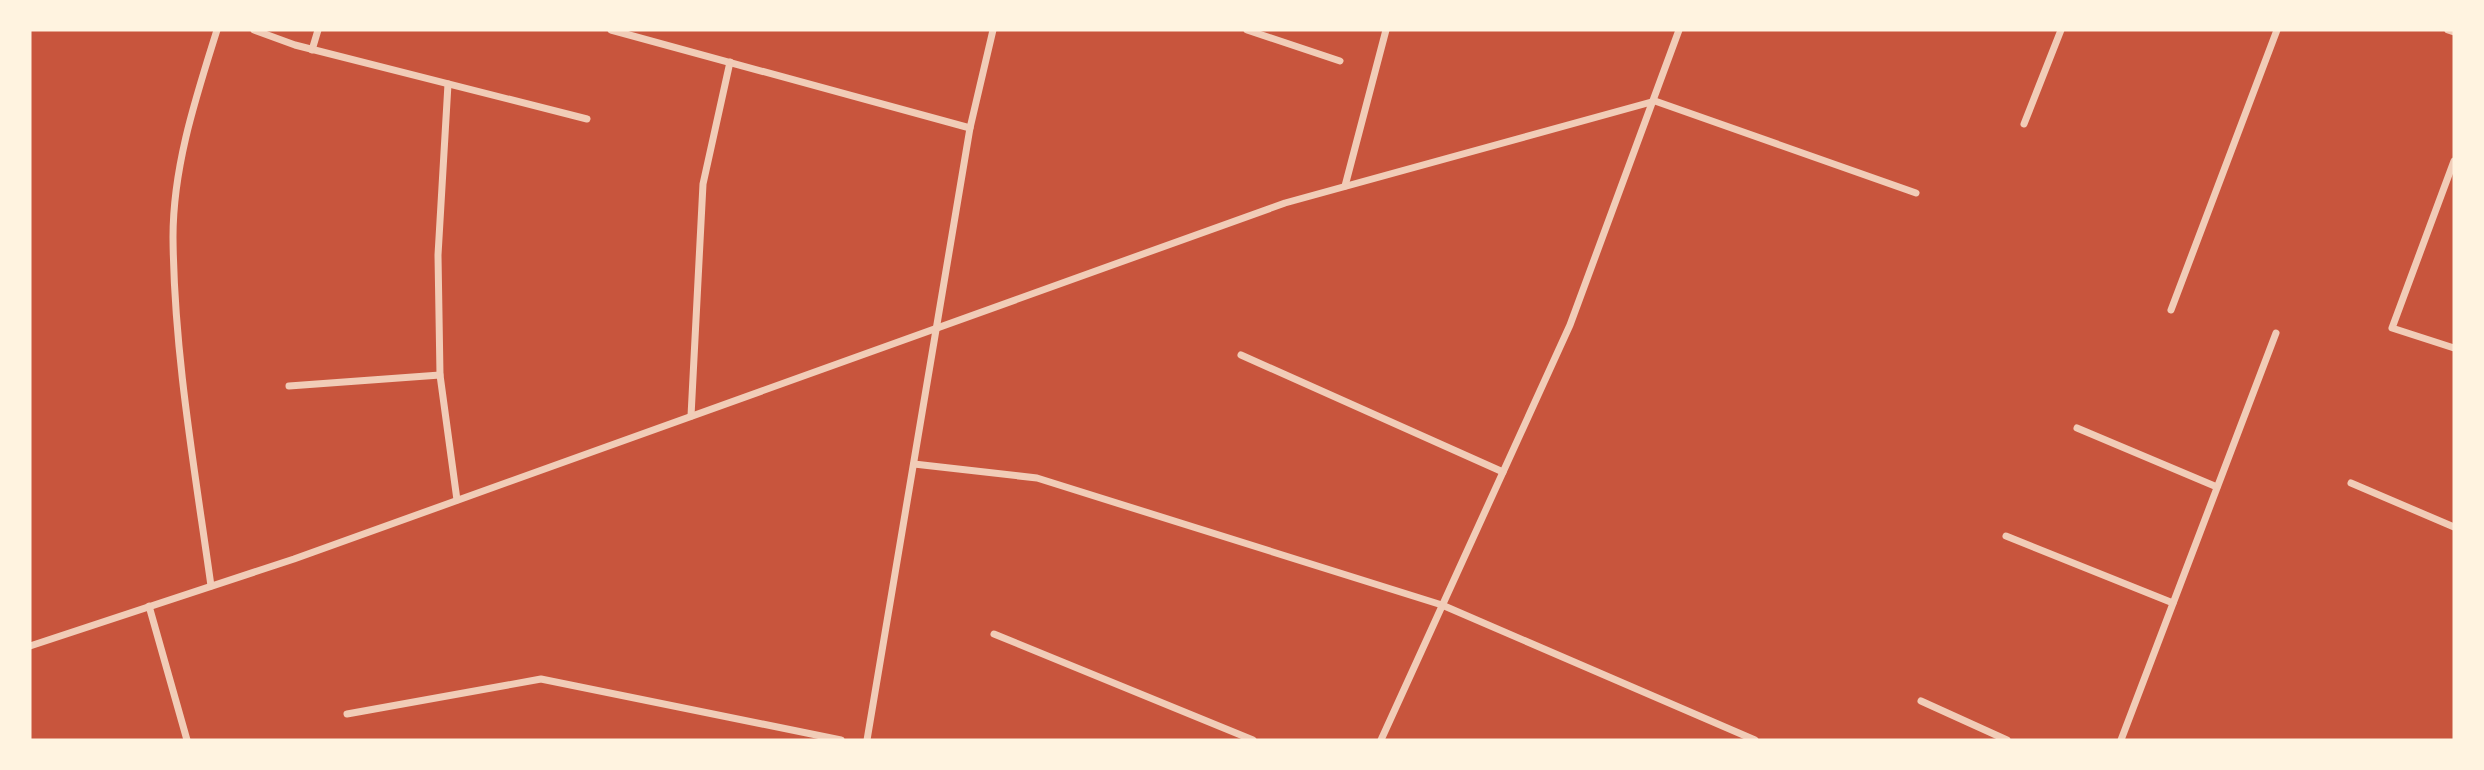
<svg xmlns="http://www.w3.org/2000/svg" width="2484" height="770" viewBox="0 0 2484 770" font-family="'PT Serif',serif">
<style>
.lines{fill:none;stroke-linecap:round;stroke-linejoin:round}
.minor{stroke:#f1ccb7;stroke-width:7}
</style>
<rect width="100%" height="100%" fill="#c8553d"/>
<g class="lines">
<g class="minor">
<path d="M254,30L295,45L587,119"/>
<path d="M611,30L970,128"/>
<path d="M1247,30L1340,61"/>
<path d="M2448,30L2454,32"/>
<path d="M312,50L318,30"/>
<path d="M448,84L438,255L440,375L457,500"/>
<path d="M2024,124L2061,30"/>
<path d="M2454,161L2392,328L2454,348"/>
<path d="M1345,186L1386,30"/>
<path d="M2171,310L2277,30"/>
<path d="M1241,355L1503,472"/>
<path d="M289,386L440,375"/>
<path d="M691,416L703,184L730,62"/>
<path d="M2077,428L2217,487"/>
<path d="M914,464L1037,478L1442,605L1755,740"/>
<path d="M2351,483L2454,527"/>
<path d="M2006,536L2173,603"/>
<path d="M211,586C195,471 174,354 173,237C173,166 196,97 217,30"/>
<path d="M149,606L187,740"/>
<path d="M994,634L1253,740"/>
<path d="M30,646L294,559L1285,203L1655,101L1916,193"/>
<path d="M1921,701L2007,740"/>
<path d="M347,714L541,679L841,740"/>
<path d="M867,740L970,128L993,30"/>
<path d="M1381,740L1570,325L1679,30"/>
<path d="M2121,740L2276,333"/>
</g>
</g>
<rect width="2484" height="770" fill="none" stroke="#fff3e0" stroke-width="63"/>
</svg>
